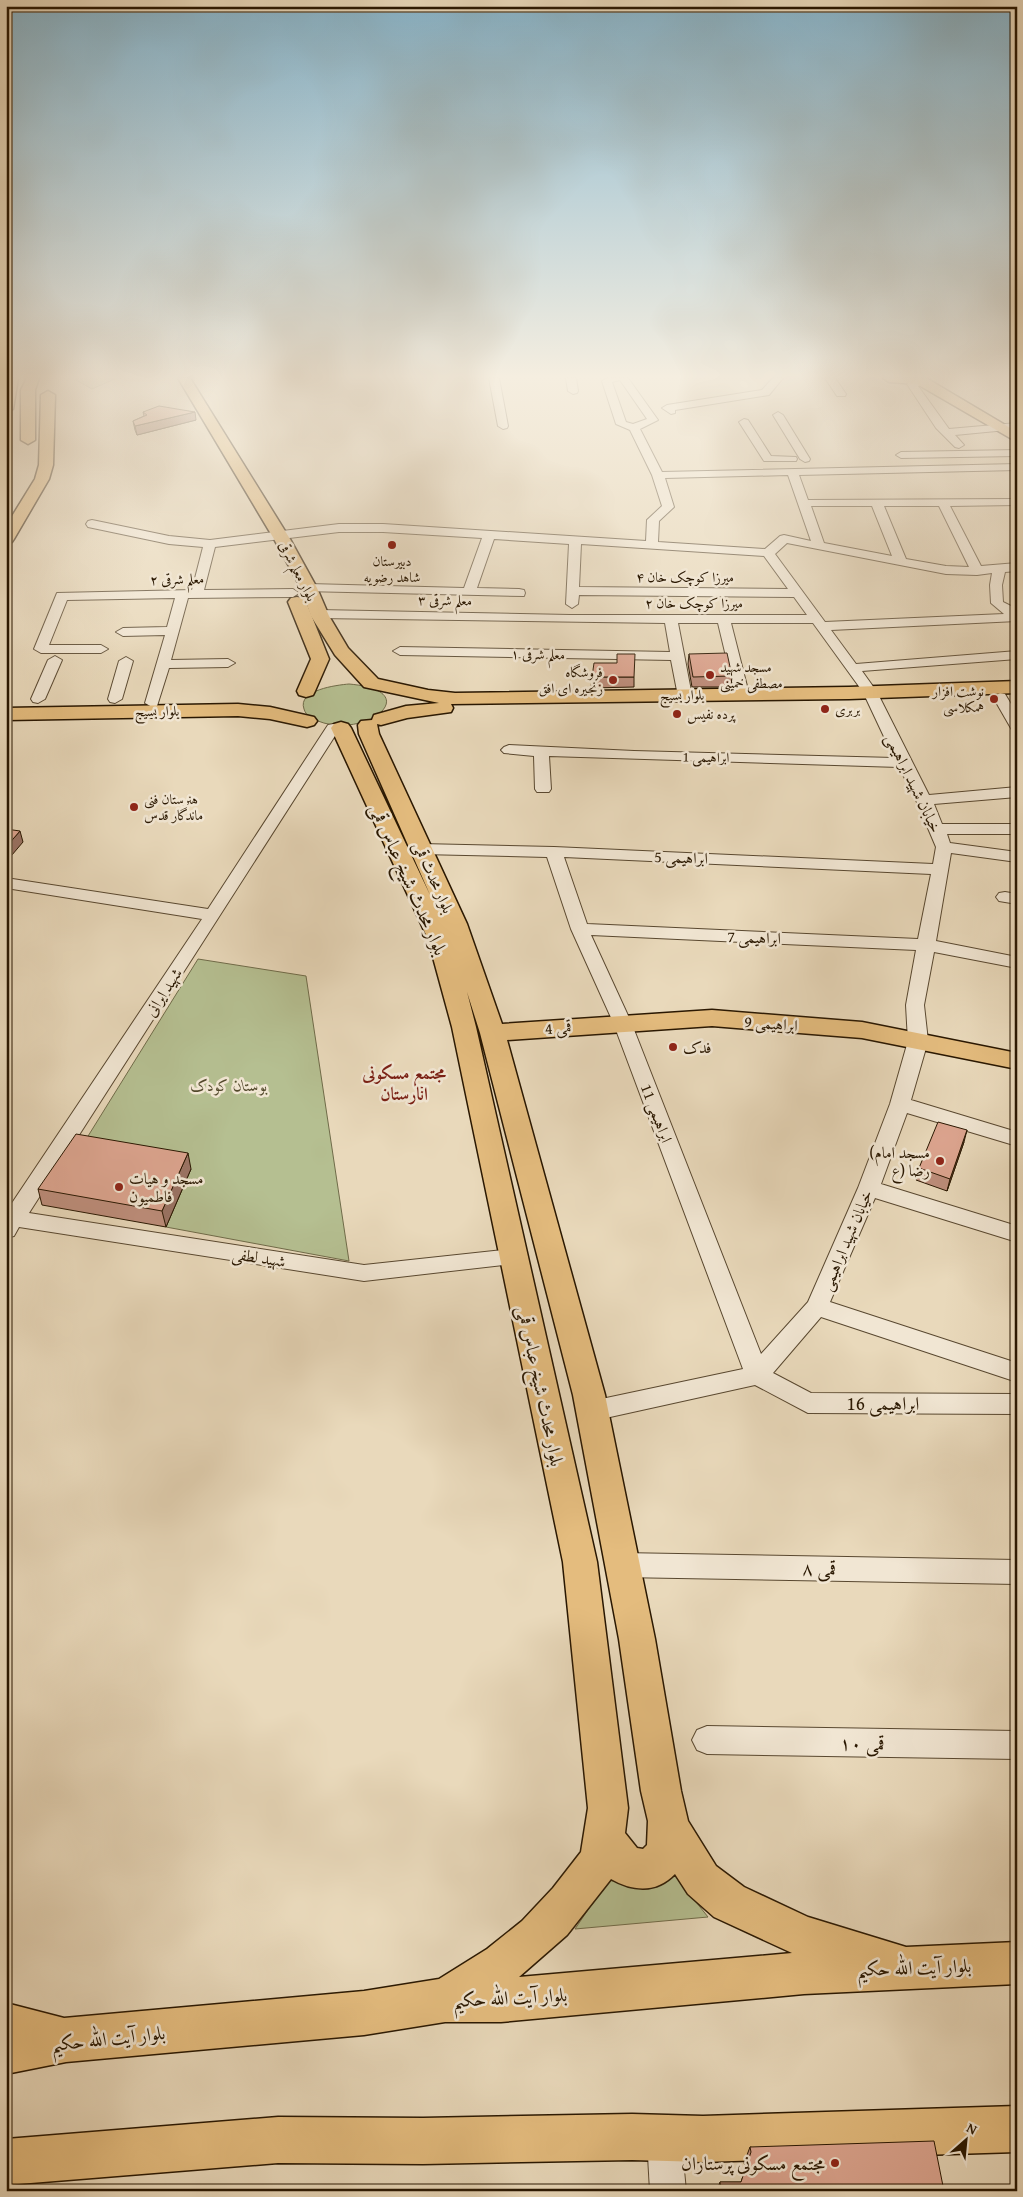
<svg xmlns="http://www.w3.org/2000/svg" width="1023" height="2197" viewBox="0 0 1023 2197" font-family="'Gentium Book Plus',Amiri,serif">
<style>
.green{fill:#b5bf91;stroke:#6f6b49}
.lines{fill:none;stroke-linecap:round;stroke-linejoin:round}
.minor-casing{stroke:#594830;stroke-width:2}
.major-casing{stroke:#291701;stroke-width:3}
.minor{fill:#f1e6d3;fill-rule:evenodd}
.major{fill:#e4bc7e;fill-rule:evenodd}
.wall{fill:#be8e7c;stroke:#291701}
.shaded-wall{fill:#9b7465;stroke:#291701}
.building{fill:#dda590;stroke:#291701}
.poi-dot{fill:#8f2418;stroke:#f1e6d3;stroke-width:2}
.labels{text-anchor:middle;dominant-baseline:central;stroke-width:5;stroke-linejoin:round;paint-order:stroke}
.far-poi-label{font-size:14px;fill:#291701;stroke:#f1e6d3;text-anchor:start}
.far-street-label{font-size:14px;fill:#291701;stroke:#f1e6d3}
.street-label{font-size:16px;fill:#291701;stroke:#f1e6d3}
.poi-label{font-size:16px;fill:#291701;stroke:#f1e6d3;text-anchor:start}
.park-label{font-size:16px;font-style:italic;fill:#53492c;stroke:#f1e6d3}
.neighbourhood-label{font-size:18px;font-weight:bold;fill:#7a1f14;stroke:#f1e6d3}
.near-street-label{font-size:19px;fill:#291701;stroke:#f1e6d3}
.near-poi-label{font-size:19px;fill:#291701;stroke:#f1e6d3;text-anchor:end}
</style>
<rect width="100%" height="100%" fill="#e9d9bb"/>
<filter id="stains"><feTurbulence type="fractalNoise" baseFrequency=".004" numOctaves="4"/><feColorMatrix values="0 0 0 0 .2 0 0 0 0 .09 0 0 0 0 .02 0 0 0 .5 -.17"/></filter>
<radialGradient id="worn" r=".72"><stop offset=".6" stop-color="#630" stop-opacity="0"/><stop offset="1" stop-color="#630" stop-opacity=".3"/></radialGradient>
<g class="green">
<path d="M76,378H117L92,389L76,380Z"/>
<path d="M349,684C428,691 365,740 318,721C312,718 306,716 304,709C297,690 337,685 349,684Z"/>
<path d="M198,959L306,976L349,1261L166,1227L80,1149Z"/>
<path d="M672,1872L708,1917L575,1929L608,1880L627,1884Z"/>
</g>
<g class="lines">
<g class="minor-casing">
<g id="minor">
<path d="M489,378H499L508,426L507,428L503,429L498,426Z"/>
<path d="M566,378H576L578,391L577,393L573,394L568,391Z"/>
<path d="M607,378H628L658,420L640,429L662,472L1017,464V470L799,475L808,500L1017,499V505L950,506L981,566L1017,563V571L1005,572L1002,585L1003,602L1017,609V621L831,630L856,664L1017,651V659L862,671L877,692L929,795L1017,787V797L934,804L942,824H1017V834H947L950,843L1017,852V862L951,853L936,941L1017,957V968L934,952L924,1005L928,1041L911,1100L1017,1132V1146L907,1113L881,1184L1017,1226V1242L875,1198L830,1302L1017,1363V1382L821,1317L773,1373L811,1393L1017,1394V1414L808,1413L755,1385L592,1421L583,1418L580,1411L583,1404L592,1401L743,1369L613,1022L571,929L547,857L421,854L415,852L413,849L415,846L421,844L554,847L933,864L936,847L916,800L899,767L549,756L551,789L549,792H537L535,789L534,756L504,753L501,750L504,747L509,745L634,751L894,758L863,692L813,623H731L749,694L742,698L735,694L718,623H678L692,696L685,700L678,696L671,660L400,655L393,651L400,647L670,652L665,623L319,618L312,614L319,610L570,615H807L794,597L579,595L578,604L572,608L566,604L569,544L494,539L477,588L519,589L524,590L525,593L524,596L304,591L303,588L304,585L309,584L464,588L482,538L383,532H339L215,547L204,590L293,589L299,593L293,597L188,598L171,660L228,659L235,663L228,667L169,668L157,706L152,707L145,703L165,635L123,636L116,632L123,628L167,627L175,598L67,600L49,645H101L108,649L101,653H41L34,649L57,593L192,590L203,547L169,544L88,527L86,524L88,521L92,520L169,536L210,540L339,524H383L646,541L647,520L662,506L652,475L630,430L616,424L602,381ZM620,380L647,419L633,424L626,422L612,382ZM788,475L811,541L784,535L780,536L765,549L658,542L659,521L674,507L665,478ZM811,506H872L892,556L824,543ZM884,506H939L969,567L946,566L906,559ZM787,543L946,574L977,575L992,573L990,585L991,603L1004,614L825,622L775,554ZM581,544L764,556L788,589L579,587ZM564,857L931,874L918,939L587,924ZM591,935L916,950L906,1005L908,1041L890,1104L858,1188L808,1302L761,1354L631,1022Z"/>
<path d="M773,378H783L769,395L675,410V413L671,414L662,408L667,405L762,390Z"/>
<path d="M825,378H835L846,394L845,396H837Z"/>
<path d="M924,379L929,382L927,384L918,386L949,429L1017,423V429L955,435L964,445L959,448L955,447L936,428L907,384L909,382Z"/>
<path d="M778,412L783,415L810,459L809,461L805,462L800,459L773,415Z"/>
<path d="M744,419L748,420L771,456L796,457L797,459L796,461H764L739,422Z"/>
<path d="M1017,450V456L901,458L896,455L901,452Z"/>
<path d="M55,656L62,660L45,699L38,703L33,702L31,699L48,660Z"/>
<path d="M126,657L133,661L122,699L115,703L110,702L108,699L119,661Z"/>
<path d="M1000,693L1005,694L1017,714V731L1012,730L993,697Z"/>
<path d="M333,724L338,725L340,728L29,1213L364,1265L512,1249L520,1251L523,1257L520,1263L364,1281L19,1227L14,1236L6,1238V1209H8L202,919L6,888V878L208,909L326,728L328,725Z"/>
<path d="M1005,892L1017,894V904L999,901L996,897L999,893Z"/>
<path d="M621,1553L1017,1560V1584L621,1577L612,1573L608,1565L612,1557Z"/>
<path d="M707,1726L1017,1731V1759L707,1754L697,1750L692,1740L697,1730Z"/>
<path d="M664,2121L676,2126L681,2138L686,2191H650L647,2138L652,2126Z"/>
</g>
</g>
<g class="major-casing">
<g id="major">
<path d="M6,378H18L13,409L6,413Z"/>
<path d="M27,378H39L35,390V440L28,444L21,440V390Z"/>
<path d="M178,378H190L290,539L317,588L329,616L348,648L378,679L428,690L455,693L849,687L1017,681V693L849,699L451,704L453,708L451,712L407,718L381,725L377,724L379,734L467,924L502,1024L712,1010L862,1022L1017,1053V1069L862,1038L712,1026L507,1040L605,1395L655,1639L681,1791L688,1821L716,1866L744,1887L808,1917L906,1947L1017,1942V1984L804,1994L501,2022H445L364,2035L66,2062L6,2074V2003L64,2018L364,1991L439,1979L487,1949L522,1921L553,1888L581,1852L588,1808L563,1562L452,1027L428,939L331,728L334,724L341,722L348,724L351,728L431,897L359,734L358,725L361,721L372,720L374,715L406,706L439,703L364,687L335,655L311,616L301,588L274,539ZM467,992L480,1033L573,1395L619,1639L641,1791L648,1821L647,1845L643,1849L637,1848L625,1833L628,1808L597,1562L476,1027ZM675,1874L688,1894L714,1917L792,1953L519,1977L567,1935L611,1879C632,1891 656,1894 675,1874Z"/>
<path d="M883,378H926L1017,432V442L917,384L889,382Z"/>
<path d="M48,391L55,395L53,465L49,479L14,539L12,542L6,544V526L35,479L39,465L41,395Z"/>
<path d="M297,597L303,598L306,602L329,659L315,691L313,695L306,697L299,695L297,691L311,659L288,602L291,598Z"/>
<path d="M238,704L270,707L314,717L317,721L314,725L307,727L270,719L238,716L6,720V708Z"/>
<path d="M1017,2106V2152L703,2162L632,2160L423,2164L278,2163L6,2185V2139L278,2117L423,2118L632,2114L703,2116Z"/>
</g>
</g>
<use href="#minor" class="minor"/>
<use href="#major" class="major"/>
</g>
<g class="wall">
<path d="M143,412L196,420L137,435L135,430L133,421L144,416Z"/>
<path d="M689,654L732,676L731,687H692L688,664Z"/>
<path d="M592,677H634V687L591,688Z"/>
<path d="M964,1142L947,1191L916,1180L919,1168Z"/>
<path d="M191,1169L166,1227L42,1205L38,1189Z"/>
<path d="M750,2147L944,2191H717L720,2182H741L746,2167L744,2163Z"/>
</g>
<g class="shaded-wall">
<path d="M195,412L196,420L137,435L135,426Z"/>
<path d="M20,831L23,842L6,862V847Z"/>
<path d="M967,1130L964,1142L947,1191L950,1179Z"/>
<path d="M188,1153L191,1169L166,1227L162,1211Z"/>
</g>
<g class="building">
<path d="M159,406L195,412L135,426L133,421L147,415L143,412Z"/>
<path d="M727,653L732,676L693,677L689,654Z"/>
<path d="M617,654H635L634,677H592L594,663H617Z"/>
<path d="M6,829L20,831L6,847Z"/>
<path d="M938,1122L967,1130L950,1179L919,1168Z"/>
<path d="M76,1134L188,1153L162,1211L38,1189Z"/>
<path d="M934,2141L944,2191H721L720,2182H741L751,2152L750,2147Z"/>
</g>
<linearGradient id="sky" x2="0" y2="1"><stop stop-color="#88b7cf"/><stop offset="0.55" stop-color="#f5eee0"/><stop offset="1" stop-color="#f5eee0" stop-opacity="0"/></linearGradient>
<rect width="1023" height="685" fill="url(#sky)"/>
<g class="poi-dot">
<circle cx="392" cy="545" r="5"/>
<circle cx="710" cy="675" r="5"/>
<circle cx="613" cy="680" r="5"/>
<circle cx="994" cy="699" r="5"/>
<circle cx="825" cy="709" r="5"/>
<circle cx="677" cy="714" r="5"/>
<circle cx="134" cy="807" r="5"/>
<circle cx="673" cy="1047" r="5"/>
<circle cx="940" cy="1161" r="5"/>
<circle cx="119" cy="1187" r="5"/>
<circle cx="835" cy="2163" r="5"/>
</g>
<g class="labels">
<g class="far-poi-label">
<text x="392" y="561" text-anchor="middle">دبیرستان<tspan x="392" dy="16">شاهد رضویه</tspan></text>
<text x="720" y="667">مسجد شهید<tspan x="720" dy="16">مصطفی خمینی</tspan></text>
<text x="603" y="672" text-anchor="end">فروشگاه<tspan x="603" dy="16">زنجیره ای افق</tspan></text>
<text x="984" y="691" text-anchor="end">نوشت افزار<tspan x="984" dy="16">همکلاسی</tspan></text>
<text x="835" y="709">بربری</text>
<text x="687" y="714">پرده نفیس</text>
<text x="144" y="799">هنرستان فنی<tspan x="144" dy="16">ماندگار قدس</tspan></text>
</g>
<g class="far-street-label">
<text transform="translate(298 571) rotate(63)">بلوار معلم شرقی</text>
<text x="685" y="577">میرزا کوچک خان ۴</text>
<text transform="translate(177 579) rotate(-1)">معلم شرقی ۲</text>
<text transform="translate(445 600) rotate(1)">معلم شرقی ۳</text>
<text x="694" y="603">میرزا کوچک خان ۲</text>
<text transform="translate(538 654) rotate(1)">معلم شرقی ۱</text>
<text transform="translate(682 695) rotate(-1)">بلوار بسیج</text>
<text transform="translate(157 711) rotate(-1)">بلوار بسیج</text>
<text transform="translate(706 757) rotate(1)">ابراهیمی 1</text>
</g>
<g class="street-label">
<text transform="translate(914 783) rotate(64)">خیابان شهید ابراهیمی</text>
<text transform="translate(681 857) rotate(2)">ابراهیمی 5</text>
<text transform="translate(434 877) rotate(66)">بلوار محدث قمی</text>
<text transform="translate(754 937) rotate(2)">ابراهیمی 7</text>
<text transform="translate(163 992) rotate(-57)">شهید ایرانی</text>
<text transform="translate(771 1023) rotate(5)">ابراهیمی 9</text>
<text transform="translate(558 1027) rotate(-5)">قمی 4</text>
<text transform="translate(657 1113) rotate(69)">ابراهیمی 11</text>
<text transform="translate(846 1240) rotate(-67)">خیابان شهید ابراهیمی</text>
<text transform="translate(259 1257) rotate(9)">شهید لطفی</text>
</g>
<g class="poi-label">
<text x="683" y="1047">فدک</text>
<text x="930" y="1152" text-anchor="end">(مسجد امام<tspan x="930" dy="18">رضا (ع</tspan></text>
<text x="129" y="1178">مسجد و هیات<tspan x="129" dy="18">فاطمیون</tspan></text>
</g>
<g class="park-label">
<text x="229" y="1085">بوستان کودک</text>
</g>
<g class="neighbourhood-label">
<text x="404" y="1072">مجتمع مسکونی<tspan x="404" dy="21">انارستان</tspan></text>
</g>
<g class="near-street-label">
<text transform="translate(409 879) rotate(66)">بلوار محدث شیخ عباس قمی</text>
<text transform="translate(541 1386) rotate(78)">بلوار محدث شیخ عباس قمی</text>
<text x="883" y="1403">ابراهیمی 16</text>
<text transform="translate(819 1568) rotate(1)">قمی ۸</text>
<text transform="translate(862 1743) rotate(1)">قمی ۱۰</text>
<text transform="translate(914 1967) rotate(-2)">بلوار آیت الله حکیم</text>
<text transform="translate(510 1997) rotate(-3)">بلوار آیت الله حکیم</text>
<text transform="translate(108 2038) rotate(-6)">بلوار آیت الله حکیم</text>
</g>
<g class="near-poi-label">
<text x="825" y="2163">مجتمع مسکونی پرستاران</text>
</g>
</g>
<rect width="1023" height="2197" fill="none" stroke="#e9d9bb" stroke-width="25"/>
<rect x="8" y="8" width="1008" height="2182" fill="none" stroke="#291701" stroke-width="2.5"/>
<rect x="12" y="12" width="998" height="2172" fill="none" stroke="#291701"/>
<g transform="translate(966 2140) rotate(27)" stroke="#f1e6d3" stroke-width="4" paint-order="stroke">
<path d="M0-4L9 19L0 12L-9 19Z" fill="#291701"/>
<text y="-8" font-size="14" font-weight="bold" text-anchor="middle" fill="#291701">N</text>
</g>
<rect width="100%" height="100%" filter="url(#stains)"/>
<rect width="100%" height="100%" fill="url(#worn)"/>
</svg>
